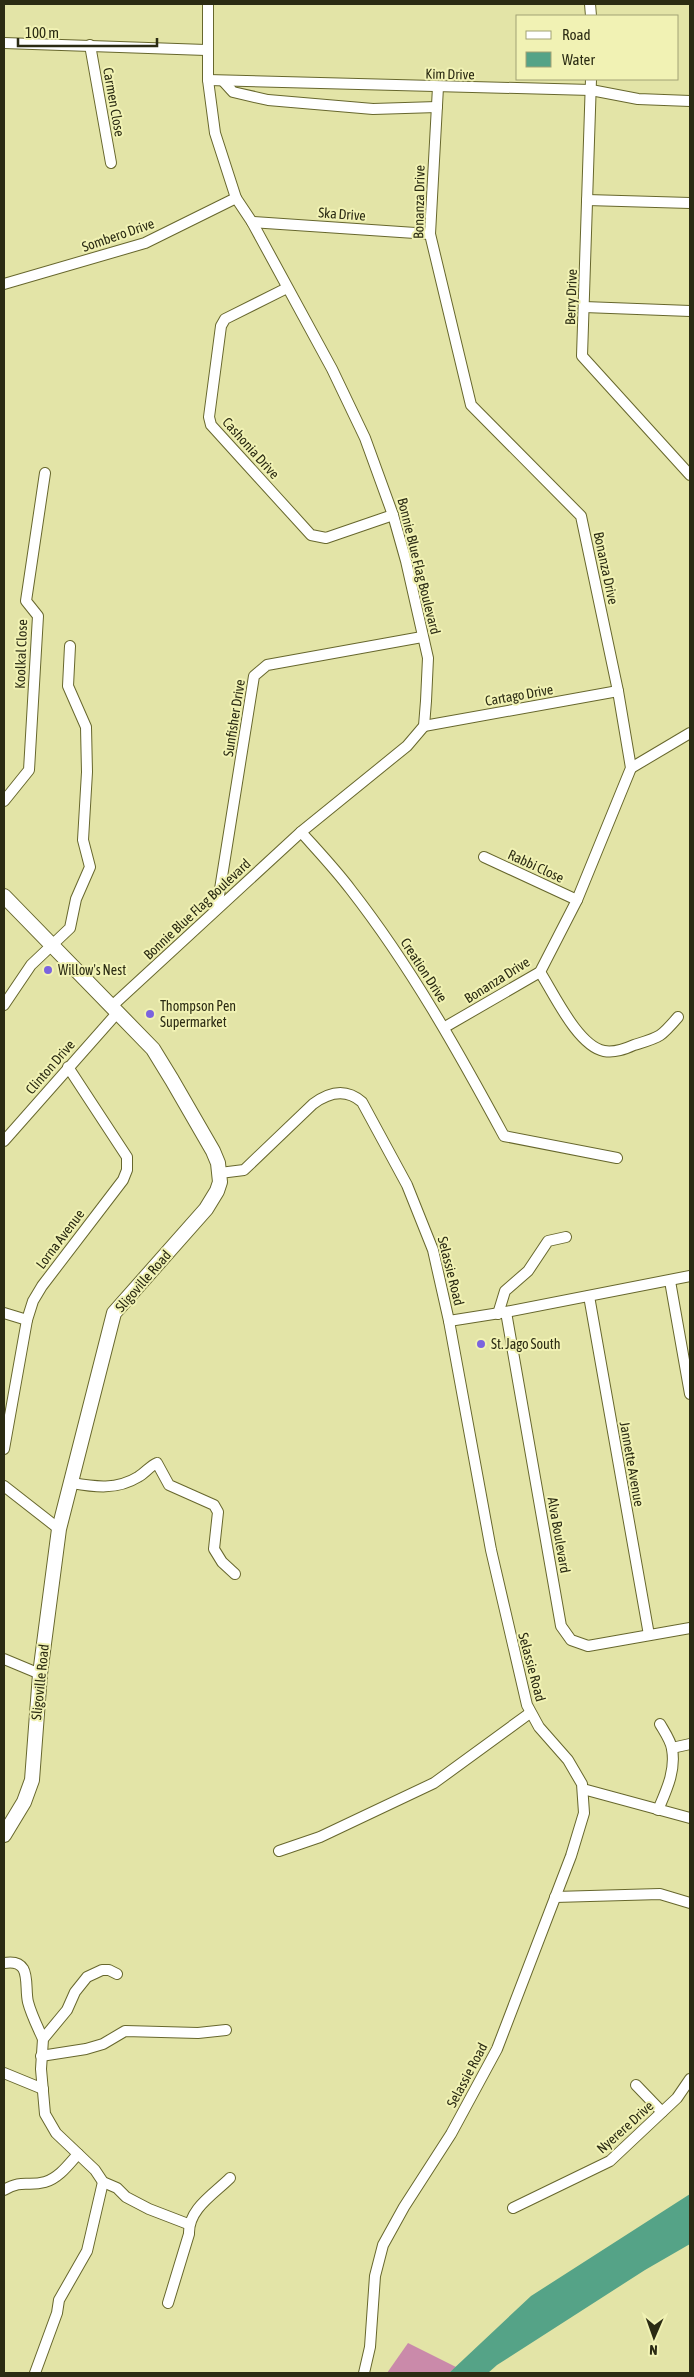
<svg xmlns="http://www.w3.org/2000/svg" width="694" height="2377" viewBox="0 0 694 2377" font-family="'Asap Condensed',sans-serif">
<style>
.forest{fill:#ca8aaa}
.water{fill:#55a387}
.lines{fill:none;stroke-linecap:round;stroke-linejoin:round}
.street-casing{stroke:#67672d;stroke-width:12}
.secondary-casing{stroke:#67672d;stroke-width:16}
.street{stroke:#fff;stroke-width:10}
.secondary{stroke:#fff;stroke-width:14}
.poi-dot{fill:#7b63de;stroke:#f1f2b4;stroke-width:2}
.labels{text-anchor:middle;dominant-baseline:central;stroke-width:4;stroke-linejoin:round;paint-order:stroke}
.street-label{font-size:14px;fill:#2b2b13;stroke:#f1f2b4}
.poi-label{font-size:14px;fill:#2b2b13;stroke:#f1f2b4;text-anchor:start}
</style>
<rect width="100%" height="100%" fill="#e3e4a7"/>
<path class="forest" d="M408,2343L456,2367L449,2373H387Z"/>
<path class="water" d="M690,2194V2244L645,2270L497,2365L488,2373H449L531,2296Z"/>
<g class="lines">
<g class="street-casing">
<g id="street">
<path d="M590,4L591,16"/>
<path d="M4,43L206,50"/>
<path d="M90,45L111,163"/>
<path d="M591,79L582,356L690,475"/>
<path d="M208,80L591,90L638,99L690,101"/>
<path d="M223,81L233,92L268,100L373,109L437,107"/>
<path d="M438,87L430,234L471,405L581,516L618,691L631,768L577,900L540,972L445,1027"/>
<path d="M587,200L690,203"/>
<path d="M252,222L430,234"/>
<path d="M4,284L145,243L236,198"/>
<path d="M287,288L225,319L221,326L209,417L211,425L311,535L326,538L393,515"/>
<path d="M584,307L690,311"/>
<path d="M424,726L618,691"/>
<path d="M631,768L690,733"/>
<path d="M4,801L29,770L38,616L26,601L45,473"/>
<path d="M301,832C318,851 336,870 351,890C411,967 458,1051 504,1136L617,1158"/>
<path d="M484,857L577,900"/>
<path d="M217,908L254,676L267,665L422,637"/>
<path d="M540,972C554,994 578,1046 604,1051C615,1053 625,1049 634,1045C660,1037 660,1038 678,1017"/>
<path d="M4,1005L31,965L70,928L76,899L90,867L83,840L87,772L86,727L68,686L70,646"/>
<path d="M112,1006L301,832L407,746L424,726L426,701L428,658L406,561L393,515L365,438L332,369L252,222L236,198L215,133L208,80V4"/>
<path d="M4,1141L118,1012"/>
<path d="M220,1173L244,1170L313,1104C329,1092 346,1088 362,1102L407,1185L433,1250L449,1321L491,1550L527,1705L539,1727L568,1760L582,1784L584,1813L571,1856L497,2049L451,2134L404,2207L383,2245L375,2276L370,2347L364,2373"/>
<path d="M670,1281L690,1394"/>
<path d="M589,1296L649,1635"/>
<path d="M506,1312L561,1626L571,1640L588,1646L690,1628"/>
<path d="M4,1313L27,1320"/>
<path d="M498,1314L505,1291L528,1271L548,1241L566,1237"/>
<path d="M449,1321L506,1312L690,1276"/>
<path d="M4,1449L27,1320L33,1301L42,1286L123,1180L127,1170V1157L68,1067"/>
<path d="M72,1483C95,1487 117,1490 138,1477C145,1473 150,1466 157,1463L169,1485L214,1505L218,1512L214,1549L222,1562L235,1574"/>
<path d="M4,1486L59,1529"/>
<path d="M4,1659L40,1674"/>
<path d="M672,1748L690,1744"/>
<path d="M583,1789L690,1818"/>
<path d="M658,1810C666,1791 676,1771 672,1749C671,1741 664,1731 660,1724"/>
<path d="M279,1851L320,1837L434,1783L530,1713"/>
<path d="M555,1897L660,1894L690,1903"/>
<path d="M4,1963C33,1958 24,1986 28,2002C31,2014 38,2028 43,2039"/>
<path d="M117,1974L109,1970H102L87,1977L75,1992L67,2010L43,2039L41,2069L45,2114L56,2133L95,2170L103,2182L117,2188L126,2197L149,2209L188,2224"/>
<path d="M41,2056L86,2049L103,2044L125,2031L198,2033L226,2030"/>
<path d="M4,2073L43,2089"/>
<path d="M636,2085L662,2112"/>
<path d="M4,2190C23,2179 27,2187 45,2182C59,2178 69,2164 78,2154"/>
<path d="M513,2208L610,2161L677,2098L690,2079"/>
<path d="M168,2303L189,2234C188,2209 214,2194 230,2178"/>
<path d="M35,2373L57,2313L59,2300L87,2251L103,2182"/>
</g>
</g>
<g class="secondary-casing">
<path id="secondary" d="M4,896L153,1049L172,1080L213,1151L218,1163L220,1182L217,1191L206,1209L114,1313L59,1529L40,1674L32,1780L24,1802L4,1835"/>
</g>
<use href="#street" class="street"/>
<use href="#secondary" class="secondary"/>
</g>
<g class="poi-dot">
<circle cx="48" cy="970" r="5"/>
<circle cx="150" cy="1014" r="5"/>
<circle cx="481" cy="1344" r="5"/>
</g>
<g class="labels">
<g class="street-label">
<text transform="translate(450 74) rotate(1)">Kim Drive</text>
<text transform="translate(114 102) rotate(80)">Carmen Close</text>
<text transform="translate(419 202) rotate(-89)">Bonanza Drive</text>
<text transform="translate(342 214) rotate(4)">Ska Drive</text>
<text transform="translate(118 235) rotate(-19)">Sombero Drive</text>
<text transform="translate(571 297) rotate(-88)">Berry Drive</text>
<text transform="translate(251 448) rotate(48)">Cashonia Drive</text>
<text transform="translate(419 566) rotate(76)">Bonnie Blue Flag Boulevard</text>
<text transform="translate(606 568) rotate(78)">Bonanza Drive</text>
<text transform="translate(21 654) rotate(-88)">Koolkal Close</text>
<text transform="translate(519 695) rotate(-10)">Cartago Drive</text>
<text transform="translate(234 718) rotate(-81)">Sunfisher Drive</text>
<text transform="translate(536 866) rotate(25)">Rabbi Close</text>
<text transform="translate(197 909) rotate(-43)">Bonnie Blue Flag Boulevard</text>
<text transform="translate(424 970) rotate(57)">Creation Drive</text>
<text transform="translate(497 980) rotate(-32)">Bonanza Drive</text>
<text transform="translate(50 1067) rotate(-49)">Clinton Drive</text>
<text transform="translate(60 1239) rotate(-53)">Lorna Avenue</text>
<text transform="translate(451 1271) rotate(76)">Selassie Road</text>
<text transform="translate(143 1281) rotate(-49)">Sligoville Road</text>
<text transform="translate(632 1464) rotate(80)">Jannette Avenue</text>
<text transform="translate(559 1535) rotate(80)">Alva Boulevard</text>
<text transform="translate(532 1667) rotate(75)">Selassie Road</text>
<text transform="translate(40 1682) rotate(-84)">Sligoville Road</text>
<text transform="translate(467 2075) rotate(-62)">Selassie Road</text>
<text transform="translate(625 2127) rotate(-42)">Nyerere Drive</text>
</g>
<g class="poi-label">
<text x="58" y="970">Willow's Nest</text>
<text x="160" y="1006">Thompson Pen<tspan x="160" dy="16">Supermarket</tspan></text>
<text x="491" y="1344">St. Jago South</text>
</g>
</g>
<rect width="694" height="2377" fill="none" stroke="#2b2b13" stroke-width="10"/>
<rect x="516" y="15" width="162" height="65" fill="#f1f2b4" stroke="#a2a274"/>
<rect x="526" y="31" width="25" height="8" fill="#ffffff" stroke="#a2a274"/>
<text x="562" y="40" font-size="15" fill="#2b2b13">Road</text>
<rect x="526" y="52" width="25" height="15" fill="#55a387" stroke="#a2a274"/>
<text x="562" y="65" font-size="15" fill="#2b2b13">Water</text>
<g transform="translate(654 2337) rotate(182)" stroke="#f1f2b4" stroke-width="4" paint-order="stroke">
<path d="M0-4L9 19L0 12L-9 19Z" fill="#2b2b13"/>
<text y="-8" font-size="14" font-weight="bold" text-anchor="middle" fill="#2b2b13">N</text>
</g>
<path d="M18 38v8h139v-8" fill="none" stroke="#2b2b13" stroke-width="2.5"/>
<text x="25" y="38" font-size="15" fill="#2b2b13" stroke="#f1f2b4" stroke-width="4" paint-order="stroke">100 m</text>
</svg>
